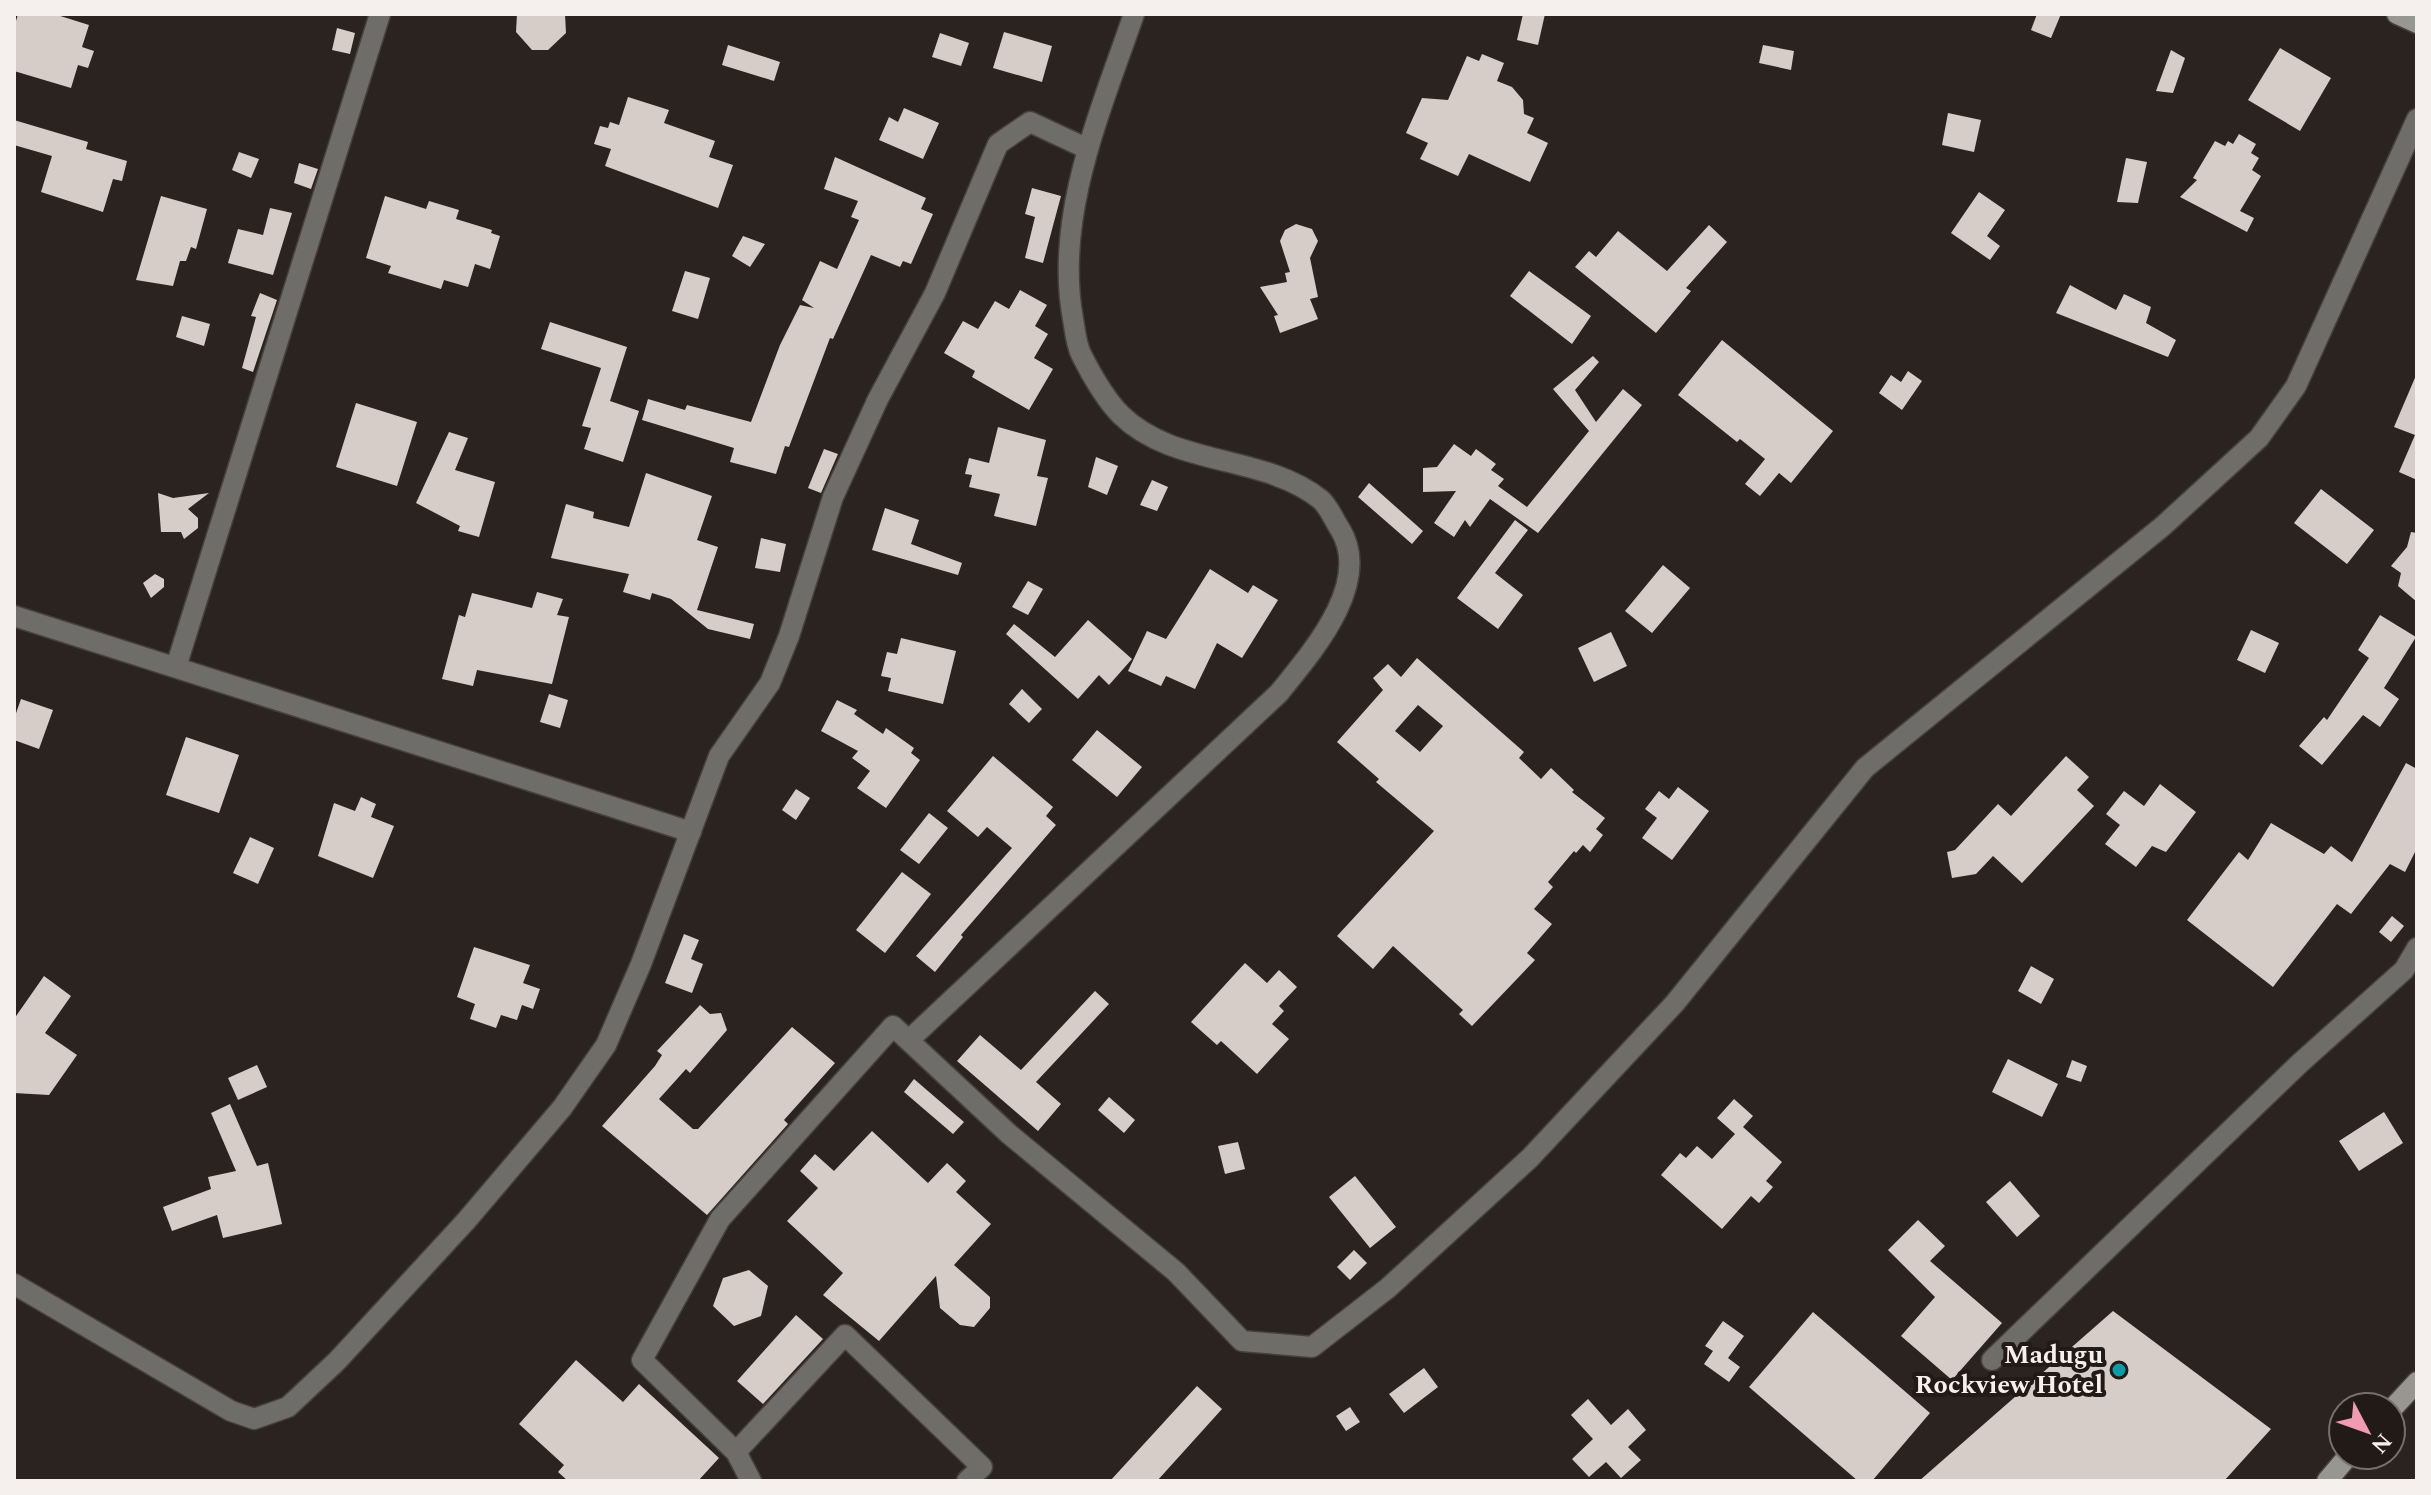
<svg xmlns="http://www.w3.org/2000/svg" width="2431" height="1495" viewBox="0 0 2431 1495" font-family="Spectral,serif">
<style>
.building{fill:#d7cdc8;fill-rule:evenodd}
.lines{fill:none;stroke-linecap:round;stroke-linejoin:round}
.street-casing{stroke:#47403c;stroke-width:23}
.secondary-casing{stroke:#47403c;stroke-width:23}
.street{stroke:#6f6d6a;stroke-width:20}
.secondary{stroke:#989691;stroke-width:20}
.culture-dot{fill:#0f9aa8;stroke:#211a16;stroke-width:3}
.labels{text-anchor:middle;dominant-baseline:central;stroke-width:8;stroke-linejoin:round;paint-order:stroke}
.poi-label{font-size:26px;font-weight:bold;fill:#f5efed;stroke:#211a16;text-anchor:end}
</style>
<rect width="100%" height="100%" fill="#2b231f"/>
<g class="building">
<path d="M18,14H54L89,25L82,47L94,51L88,68L78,65L71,88L14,71V28Z"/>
<path d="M517,14H565L566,33L548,50H532L516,32Z"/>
<path d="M1523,14H1545L1538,45L1517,40Z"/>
<path d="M2037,14H2061L2051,38L2031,30Z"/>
<path d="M337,28L355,33L350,54L332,50Z"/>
<path d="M1004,32L1052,46L1042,82L993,68Z"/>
<path d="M940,33L969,43L961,66L932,57Z"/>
<path d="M728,45L780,62L774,81L722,65Z"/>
<path d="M1763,45L1794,51L1791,70L1759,63Z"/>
<path d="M2280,48L2331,78L2300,131L2248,100Z"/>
<path d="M2171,50L2185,58L2173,93L2156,91Z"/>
<path d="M1482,54L1504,63L1497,81L1512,87L1523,100L1524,114L1534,118L1527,133L1548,143L1530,182L1469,154L1458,176L1420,159L1428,143L1406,133L1422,98L1448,100L1467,56L1479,61Z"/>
<path d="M628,97L669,110L664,123L715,141L709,157L733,165L718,208L605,166L611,149L594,144L600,126L608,128L610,122L619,125Z"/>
<path d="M904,108L939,123L923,159L879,140L889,117L898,122Z"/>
<path d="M1948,113L1981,120L1974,152L1942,145Z"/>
<path d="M14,120L88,142L86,149L127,161L122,181L113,179L103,212L41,192L52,156L14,145Z"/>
<path d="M2239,134L2256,144L2251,153L2259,158L2252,170L2261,176L2240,211L2254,218L2247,232L2180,197L2197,180L2193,178L2215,141L2225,146L2228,141L2233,144Z"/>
<path d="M239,152L259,159L251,178L232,170Z"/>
<path d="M835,157L926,198L921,209L933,214L911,264L903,261L900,267L871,255L833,339L830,338L789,447L785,446L776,474L730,462L734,448L642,420L648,399L685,410L687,405L751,422L780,345L800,305L814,308L802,300L820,261L837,269L859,220L851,217L858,201L824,189Z"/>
<path d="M2126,158L2147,162L2138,203L2117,202Z"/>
<path d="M299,163L318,169L311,189L294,183Z"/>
<path d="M1032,188L1061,196L1043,263L1025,258L1035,217L1025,214Z"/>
<path d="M1979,192L2005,210L1987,236L2000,246L1990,260L1951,233Z"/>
<path d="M161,196L207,209L196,249L191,247L186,261H180L173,286L136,280Z"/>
<path d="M385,196L426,209L429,201L459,210L456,219L492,230L491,233L500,236L490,269L475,264L468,287L444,280L441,289L388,273L391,266L366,258Z"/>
<path d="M270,208L292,213L273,275L228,263L238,229L263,235Z"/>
<path d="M1296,224L1312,229L1318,241L1310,258L1318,297L1310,299L1318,319L1280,333L1274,316L1278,315L1260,287L1287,282L1285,273L1290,272L1280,241L1285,230Z"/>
<path d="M1709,225L1727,242L1686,288L1691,291L1656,333L1575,267L1589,251L1596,257L1618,231L1667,271Z"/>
<path d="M743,236L765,244L750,267L732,256Z"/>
<path d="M685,271L710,278L698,319L672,311Z"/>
<path d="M1529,271L1591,316L1572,344L1510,296Z"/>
<path d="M2070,285L2116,310L2124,294L2151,307L2146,323L2176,340L2168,357L2056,313Z"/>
<path d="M1020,290L1047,305L1035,326L1048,334L1034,358L1053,369L1029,410L972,377L975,371L944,353L963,321L978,329L995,301L1009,309Z"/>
<path d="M260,293L277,300L253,372L242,368L256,317L251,316Z"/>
<path d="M182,316L210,324L204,346L176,337Z"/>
<path d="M550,322L627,347L610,401L639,411L623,462L584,449L591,428L582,426L601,368L541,349Z"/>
<path d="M1722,340L1833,431L1791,483L1779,473L1760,496L1745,484L1765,459L1740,439L1737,442L1678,395Z"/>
<path d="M1593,356L1599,362L1575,390L1596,422L1623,389L1642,405L1538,533L1490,499L1470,527L1465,520L1454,537L1434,523L1456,491L1423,492V468L1437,467L1454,444L1471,456L1476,449L1496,464L1491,470L1504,479L1498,486L1527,507L1589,431L1553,389Z"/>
<path d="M1908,371L1922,381L1902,410L1879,393L1891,375L1901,382Z"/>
<path d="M2417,373V480L2399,472L2415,435L2394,427Z"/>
<path d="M356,403L417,422L397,486L336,467Z"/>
<path d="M998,427L1046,440L1037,476L1048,478L1036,526L994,516L1000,494L969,487L972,475L965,474L969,458L989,463Z"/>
<path d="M449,432L468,438L455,470L495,482L479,537L458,531L460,526L416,503Z"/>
<path d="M824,449L838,454L821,493L808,488Z"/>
<path d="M1096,457L1118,466L1107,495L1088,487Z"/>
<path d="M646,473L712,496L697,540L718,547L697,610L754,624L750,639L708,629L671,599L652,593L650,600L623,592L629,574L551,558L566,504L594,512L593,518L629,527Z"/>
<path d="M1152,480L1168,487L1157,511L1140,505Z"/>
<path d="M1369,483L1423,531L1412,544L1358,497Z"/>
<path d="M2321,489L2374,530L2347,564L2294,523Z"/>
<path d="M158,493L173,498L209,493L188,509L198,518V528L184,539L181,532H161Z"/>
<path d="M885,508L919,520L911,544L962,563L958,575L872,550Z"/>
<path d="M1515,520L1528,530L1495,573L1523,595L1498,629L1457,598Z"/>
<path d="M2411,532L2417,533V602L2398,586L2401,573L2391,566L2407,547Z"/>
<path d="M761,538L786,544L780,572L755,568Z"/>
<path d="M1663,565L1690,588L1652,633L1625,611Z"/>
<path d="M1210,569L1248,593L1253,585L1278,600L1242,658L1217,643L1195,689L1166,676L1161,686L1128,671L1147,631L1166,639Z"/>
<path d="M155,574L164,579V587L151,598L143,583Z"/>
<path d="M1028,581L1043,589L1028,615L1012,607Z"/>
<path d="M537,592L563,599L557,615L569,617L552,684L477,670L473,686L442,679L459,615L465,617L472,593L532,608Z"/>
<path d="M2380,615L2416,637L2384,688L2399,699L2380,727L2363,715L2322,765L2299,746L2324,717L2327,720L2369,658L2358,650Z"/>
<path d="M1088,620L1132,659L1109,685L1099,675L1078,699L1006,634L1014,624L1055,657Z"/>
<path d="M2251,630L2279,643L2265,673L2237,660Z"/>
<path d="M1611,632L1627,666L1594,682L1578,648Z"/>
<path d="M901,638L956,651L943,704L888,691L891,678L881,676L887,652L897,654Z"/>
<path d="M1417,658L1524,752L1519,758L1541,779L1551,768L1574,790L1572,792L1605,818L1596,829L1603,835L1590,852L1583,845L1576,853L1574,851L1548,882L1553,887L1534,909L1552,924L1527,953L1535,960L1472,1026L1459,1014L1463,1010L1393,946L1373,969L1337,936L1434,831L1376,782L1379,779L1337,742L1383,690L1373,678L1388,664L1401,677ZM1418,705L1443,726L1420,752L1395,731Z"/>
<path d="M1022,689L1042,709L1029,723L1009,704Z"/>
<path d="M549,694L568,700L560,728L540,722Z"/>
<path d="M21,699L53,710L39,749L14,740V719Z"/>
<path d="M837,700L857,710L854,714L883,734L886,728L914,748L911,753L920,760L886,808L857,788L870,771L852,758L858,751L821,731Z"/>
<path d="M1097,730L1142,767L1117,797L1072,760Z"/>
<path d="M186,737L239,755L219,813L166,795Z"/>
<path d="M993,756L1053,807L1046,816L1056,825L961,935L963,937L935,972L916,956L1012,848L987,827L978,837L947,811Z"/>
<path d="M2066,756L2089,777L2077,790L2094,806L2022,883L1993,856L1976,874L1952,878L1947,852L1955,850L1998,804L2011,816Z"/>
<path d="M2406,763L2417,769V848L2405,872L2390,864L2351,914L2337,904L2273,987L2187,920L2239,852L2248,860L2271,823L2324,854L2331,846L2352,862Z"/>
<path d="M2160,784L2196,812L2166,852L2152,846L2136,867L2105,844L2120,825L2106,814L2124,791L2144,806Z"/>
<path d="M1678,787L1709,811L1672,860L1642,838L1657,818L1645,809L1659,791L1669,799Z"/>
<path d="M796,789L810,798L796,820L782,810Z"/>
<path d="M361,797L376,804L371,817L394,826L373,878L318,856L334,803L355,811Z"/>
<path d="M929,813L948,828L919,864L900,850Z"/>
<path d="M250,837L274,848L258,884L233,873Z"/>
<path d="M902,872L931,894L885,953L856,930Z"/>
<path d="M2392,916L2404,926L2391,942L2379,932Z"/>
<path d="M684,934L699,940L691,959L703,964L692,993L665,983Z"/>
<path d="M474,947L530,965L523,983L540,989L533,1009L522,1005L517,1020L501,1015L496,1028L470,1019L475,1004L457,997Z"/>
<path d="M1245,963L1267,983L1279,970L1297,987L1279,1006L1284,1011L1272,1024L1289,1039L1257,1074L1221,1041L1217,1045L1191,1022Z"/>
<path d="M2031,966L2054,979L2041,1004L2018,991Z"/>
<path d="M44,976L71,996L45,1033L77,1055L49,1095L14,1093V1019Z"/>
<path d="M1095,991L1109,1004L1036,1082L1061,1104L1038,1131L957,1061L980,1035L1021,1070Z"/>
<path d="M700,1005L710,1014L721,1013L727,1030L690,1073L686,1069L659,1099L693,1129H698L792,1027L835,1063L784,1120L788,1124L707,1215L602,1126L655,1066L662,1055L657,1051Z"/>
<path d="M2008,1059L2058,1084L2042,1117L1992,1092Z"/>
<path d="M2072,1060L2087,1066L2081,1082L2066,1077Z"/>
<path d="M257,1065L267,1087L238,1100L228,1078Z"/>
<path d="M914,1079L964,1122L953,1134L904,1092Z"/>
<path d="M1109,1097L1135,1120L1124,1133L1098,1110Z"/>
<path d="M1734,1099L1753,1116L1743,1127L1782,1162L1766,1181L1773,1187L1759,1203L1751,1196L1722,1229L1661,1175L1680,1153L1686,1158L1697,1146L1712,1159L1735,1134L1717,1118Z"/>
<path d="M230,1104L257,1166L268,1163L282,1224L223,1238L217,1215L172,1231L163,1207L211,1189L208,1177L236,1171L211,1113Z"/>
<path d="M2384,1112L2403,1143L2359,1171L2339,1141Z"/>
<path d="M872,1131L928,1183L947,1163L966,1181L956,1192L991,1224L954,1265L990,1297V1308L974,1327L960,1325L940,1308L936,1276L879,1341L823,1295L843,1273L787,1221L818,1188L800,1171L815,1154L834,1171Z"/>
<path d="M1238,1142L1245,1169L1225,1174L1218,1146Z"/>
<path d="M1355,1176L1396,1227L1370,1248L1329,1197Z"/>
<path d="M2010,1181L2040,1216L2017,1237L1986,1202Z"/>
<path d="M1918,1220L1945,1246L1930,1261L2002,1323L1952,1380L1901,1336L1935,1297L1888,1250Z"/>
<path d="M1354,1250L1367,1263L1350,1280L1337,1267Z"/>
<path d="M749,1270L768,1286L761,1316L734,1326L713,1306L723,1278Z"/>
<path d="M2113,1311L2271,1429L2224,1481H1919Z"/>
<path d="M1813,1312L1930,1413L1872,1481H1858L1749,1387Z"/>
<path d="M796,1315L823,1339L763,1404L737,1381Z"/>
<path d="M1723,1321L1744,1336L1728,1358L1740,1367L1729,1382L1704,1364L1713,1351L1705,1346Z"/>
<path d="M576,1360L623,1402L639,1384L719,1458L698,1481H568L558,1472L564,1465L519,1424Z"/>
<path d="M1424,1368L1438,1387L1404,1413L1389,1394Z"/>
<path d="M1197,1386L1222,1409L1157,1481H1110Z"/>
<path d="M1588,1399L1611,1425L1628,1409L1646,1430L1628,1447L1641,1460L1621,1478L1606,1462L1589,1477L1572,1459L1593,1439L1571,1415Z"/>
<path d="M1350,1407L1360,1422L1346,1431L1336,1416Z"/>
</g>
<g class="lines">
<g class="street-casing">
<g id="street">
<path d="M14,616L691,832"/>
<path d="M176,667L380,14"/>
<path d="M909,1040L1279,693C1312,652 1373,583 1340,529C1334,520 1328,505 1320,499C1263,454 1174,467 1121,415C1106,400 1090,372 1081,354C1076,344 1075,330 1073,319C1054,216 1101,110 1134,14"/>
<path d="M14,1284L231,1411L254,1419L288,1407L337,1361L466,1221L562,1108L606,1045L641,964L719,756L770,683L789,636L833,497L878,399L935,293L998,144L1030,122L1088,149"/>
<path d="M1992,1360L2299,1064L2404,970L2417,948"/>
<path d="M736,1452L845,1335L982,1467L967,1481"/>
<path d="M751,1481L736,1452L642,1360L720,1219L893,1026L1009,1134L1176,1272L1242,1341L1312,1347L1388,1288L1530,1158L1675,1003L1865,768L2163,526L2259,438L2296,386L2417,119"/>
</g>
</g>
<g class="secondary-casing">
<g id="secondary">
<path d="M2397,14L2417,23"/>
<path d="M2391,1410L2417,1382"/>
<path d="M2327,1481L2349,1455"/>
</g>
</g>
<use href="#street" class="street"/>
<use href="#secondary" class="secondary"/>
</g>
<circle class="culture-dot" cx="2119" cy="1370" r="8"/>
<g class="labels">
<g class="poi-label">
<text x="2103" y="1355">Madugu<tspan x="2103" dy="30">Rockview Hotel</tspan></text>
</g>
</g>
<rect width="2431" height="1495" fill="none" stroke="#f5efed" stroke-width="32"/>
<g transform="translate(2367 1431) rotate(131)"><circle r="38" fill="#211a16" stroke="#766f6c" stroke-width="2"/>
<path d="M0-6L14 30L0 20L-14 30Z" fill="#f19ab0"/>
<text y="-12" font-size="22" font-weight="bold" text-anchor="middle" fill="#f5efed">N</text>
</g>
</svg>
